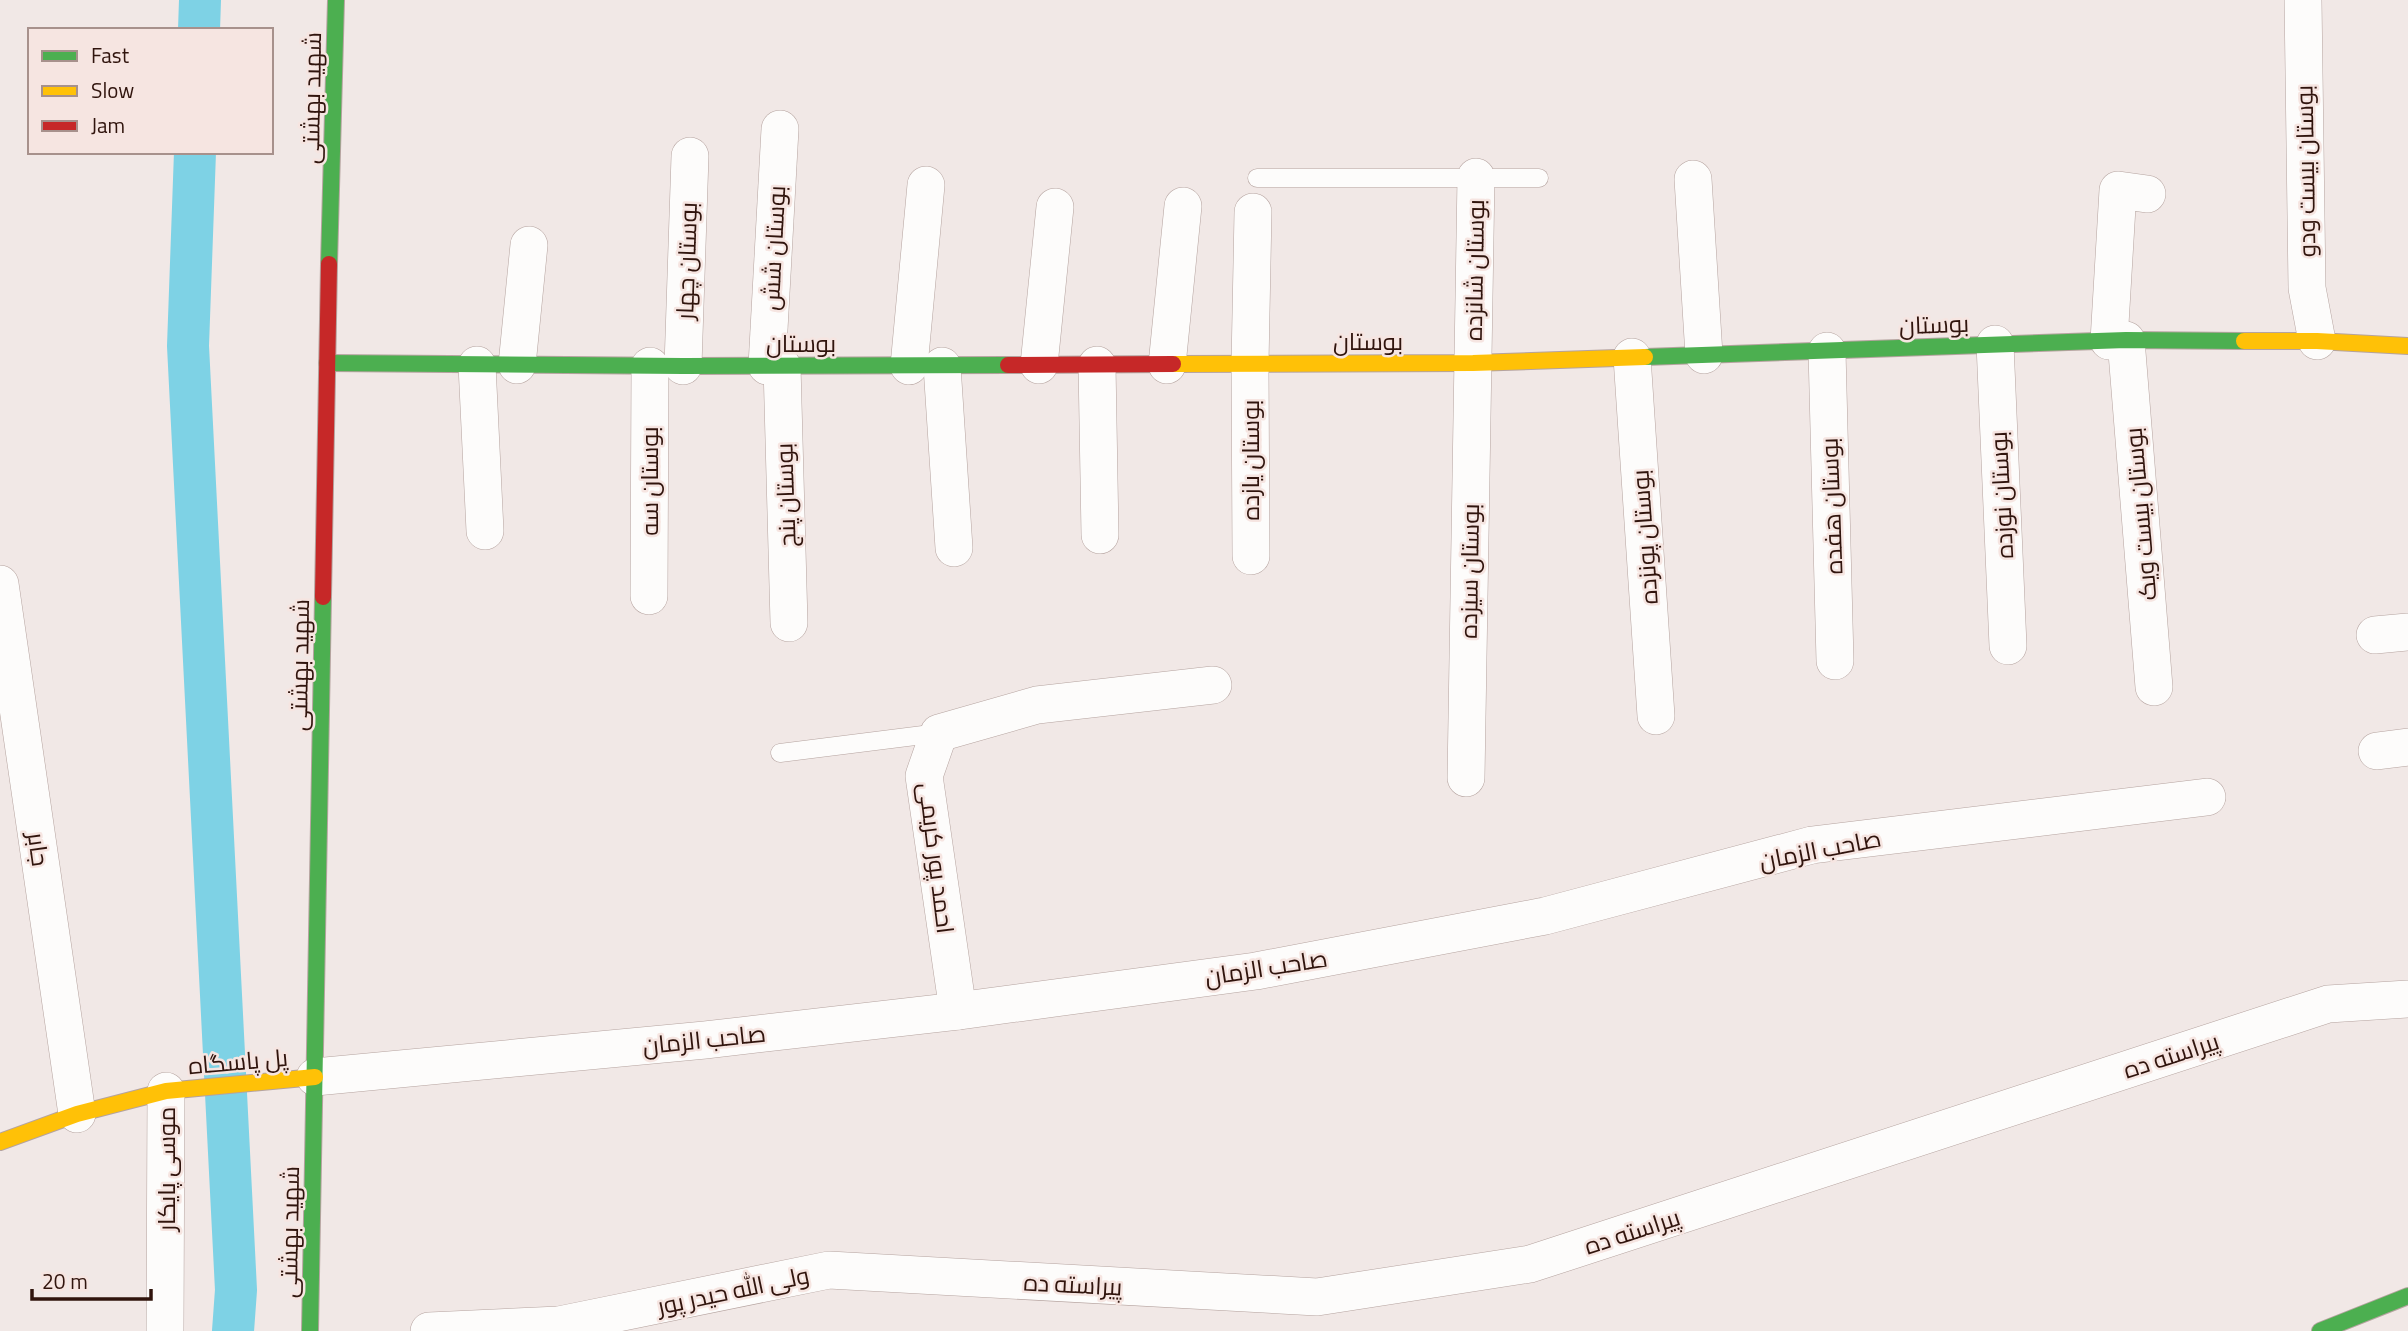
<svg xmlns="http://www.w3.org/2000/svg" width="2408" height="1331" viewBox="0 0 2408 1331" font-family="'Titillium Web',Cairo,sans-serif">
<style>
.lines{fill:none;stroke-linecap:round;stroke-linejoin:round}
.canal{stroke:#7ed2e5;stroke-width:42}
.lane-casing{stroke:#b5a39f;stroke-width:19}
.street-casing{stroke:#b5a39f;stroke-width:38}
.fast-casing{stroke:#b5a39f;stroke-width:18}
.slow-casing{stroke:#b5a39f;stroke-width:18}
.jam-casing{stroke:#b5a39f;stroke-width:18}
.lane{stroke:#fdfcfb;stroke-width:18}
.street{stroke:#fdfcfb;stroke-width:37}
.fast{stroke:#4caf50;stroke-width:16}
.slow{stroke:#ffc107;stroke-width:16}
.jam{stroke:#c62828;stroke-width:16}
.labels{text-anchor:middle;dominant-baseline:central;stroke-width:5;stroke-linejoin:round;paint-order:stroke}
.street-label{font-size:24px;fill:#30140d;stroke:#f6e5e1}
</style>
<rect width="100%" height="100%" fill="#f1e8e6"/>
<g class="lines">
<g class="canal">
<path d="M199,30L200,0"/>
<path d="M195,152L188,346L236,1290L233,1331"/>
</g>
<g class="lane-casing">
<g id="lane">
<path d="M1257,178H1539"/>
<path d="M780,753L939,733"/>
</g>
</g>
<g class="street-casing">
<g id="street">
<path d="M2303,0L2307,288L2317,341"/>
<path d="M1693,179L1704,355"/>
<path d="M2126,340L2154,687"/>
<path d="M2109,341L2118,190L2147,194"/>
<path d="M1995,344L2008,646"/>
<path d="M1827,351L1835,661"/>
<path d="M1632,357L1656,716"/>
<path d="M477,365L485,531"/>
<path d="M517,365L529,245"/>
<path d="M1039,365L1055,207"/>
<path d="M1097,365L1100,535"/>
<path d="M1167,365L1183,206"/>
<path d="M683,366L690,156"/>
<path d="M767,366L780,129"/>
<path d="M782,366L789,623"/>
<path d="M909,366L926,185"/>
<path d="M942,366L954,548"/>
<path d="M1251,556L1250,364L1253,212"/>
<path d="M0,584L77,1114"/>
<path d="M649,596L650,366"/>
<path d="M2375,635L2408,632"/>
<path d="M2377,751L2408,747"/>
<path d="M1466,778L1476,177"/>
<path d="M958,1011L924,776L939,733L1037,705L1213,685"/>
<path d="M315,1077L705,1040L958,1011L1256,971L1545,916L1812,845L2207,797"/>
<path d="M165,1331L166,1091"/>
<path d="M429,1331L559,1325L829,1270L1317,1297L1530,1264L2328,1004L2408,999"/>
</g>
</g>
<g class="fast-casing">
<g id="fast">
<path d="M329,264L336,0"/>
<path d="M1645,357L2126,340L2244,341"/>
<path d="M327,363L683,366L1008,365"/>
<path d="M310,1331L323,597"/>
<path d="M2320,1331L2408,1296"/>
</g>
</g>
<g class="slow-casing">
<g id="slow">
<path d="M2244,341H2317L2408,346"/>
<path d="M1173,364L1473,363L1645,357"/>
<path d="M0,1142L77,1114L166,1091L315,1077"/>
</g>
</g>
<g class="jam-casing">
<g id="jam">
<path d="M1008,365L1173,364"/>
<path d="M323,597L329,264"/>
</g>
</g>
<use href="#lane" class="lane"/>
<use href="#street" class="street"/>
<use href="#fast" class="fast"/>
<use href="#slow" class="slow"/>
<use href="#jam" class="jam"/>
</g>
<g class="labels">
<g class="street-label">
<text transform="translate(311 98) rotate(-89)">شهید بهشتی</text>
<text transform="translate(2305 171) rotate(-91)">بوستان بیست ودو</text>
<text transform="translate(773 248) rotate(-87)">بوستان شش</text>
<text transform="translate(686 261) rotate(-88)">بوستان چهار</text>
<text transform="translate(1474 270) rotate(-89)">بوستان شانزده</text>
<text transform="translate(1934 324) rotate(-2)">بوستان</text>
<text x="1368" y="341">بوستان</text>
<text x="801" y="343">بوستان</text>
<text transform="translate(1250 460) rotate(-90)">بوستان یازده</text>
<text transform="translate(649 481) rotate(-90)">بوستان سه</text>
<text transform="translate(785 495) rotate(-92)">بوستان پنج</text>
<text transform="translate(2001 495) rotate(-93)">بوستان نوزده</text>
<text transform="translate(1831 506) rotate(-92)">بوستان هفده</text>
<text transform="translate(2140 514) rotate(-95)">بوستان بیست ویک</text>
<text transform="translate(1644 537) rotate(-94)">بوستان پونزده</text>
<text transform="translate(1469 571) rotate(-89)">بوستان سیزده</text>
<text transform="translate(299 665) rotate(-89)">شهید بهشتی</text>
<text transform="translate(39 849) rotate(82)">جابر</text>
<text transform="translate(1820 849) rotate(-11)">صاحب الزمان</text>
<text transform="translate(937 858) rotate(83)">احمد پور کریمی</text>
<text transform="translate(1266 967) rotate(-9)">صاحب الزمان</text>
<text transform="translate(704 1039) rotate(-6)">صاحب الزمان</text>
<text transform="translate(2171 1055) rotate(-18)">پیراسته ده</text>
<text transform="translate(238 1061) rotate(-5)">پل پاسگاه</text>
<text transform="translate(166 1169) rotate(-90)">موسی پایکار</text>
<text transform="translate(1632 1231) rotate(-18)">پیراسته ده</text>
<text transform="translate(289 1232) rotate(-89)">شهید بهشتی</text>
<text transform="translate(1073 1284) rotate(3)">پیراسته ده</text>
<text transform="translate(733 1290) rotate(-12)">ولی الله حیدر پور</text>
</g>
</g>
<rect x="28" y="28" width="245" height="126" fill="#f6e5e1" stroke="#a7918c" stroke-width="2"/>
<rect x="42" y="51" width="35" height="10" fill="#4caf50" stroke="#a7918c" stroke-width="2"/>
<text x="91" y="63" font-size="21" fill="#30140d">Fast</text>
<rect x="42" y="86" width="35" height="10" fill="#ffc107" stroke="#a7918c" stroke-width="2"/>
<text x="91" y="98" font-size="21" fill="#30140d">Slow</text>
<rect x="42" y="121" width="35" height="10" fill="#c62828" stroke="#a7918c" stroke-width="2"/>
<text x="91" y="133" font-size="21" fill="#30140d">Jam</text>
<path d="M32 1289v10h119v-10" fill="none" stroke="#30140d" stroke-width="3.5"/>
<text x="42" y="1289" font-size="21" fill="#30140d" stroke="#f6e5e1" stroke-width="5" paint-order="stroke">20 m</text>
</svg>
